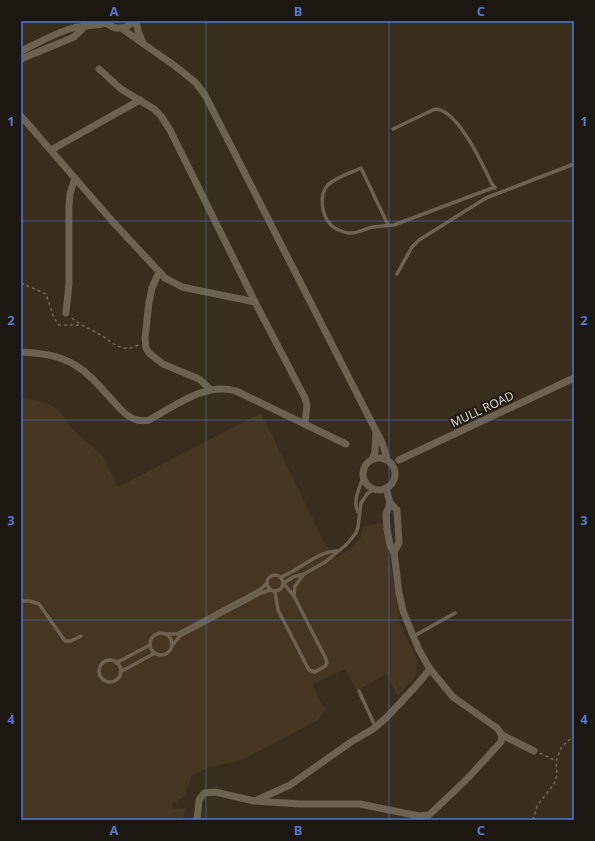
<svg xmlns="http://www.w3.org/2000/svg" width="595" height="841" viewBox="0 0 595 841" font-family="'Noto Sans',sans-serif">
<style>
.built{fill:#453621}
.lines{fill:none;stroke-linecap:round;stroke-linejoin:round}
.path{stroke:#736a5c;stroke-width:1.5;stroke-dasharray:3 3;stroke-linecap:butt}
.lane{stroke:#6d6150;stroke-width:3.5}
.street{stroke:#6d6150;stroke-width:7}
.grid{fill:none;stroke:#5777d4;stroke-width:1;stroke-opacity:0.55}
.labels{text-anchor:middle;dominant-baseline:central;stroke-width:4;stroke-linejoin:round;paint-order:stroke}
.street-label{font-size:12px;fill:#ddd6cc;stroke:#1c1710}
.neatline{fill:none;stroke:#5777d4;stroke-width:1.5}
.grid-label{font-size:13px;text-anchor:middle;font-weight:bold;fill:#5777d4}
</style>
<rect width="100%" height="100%" fill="#392e1e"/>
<path class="built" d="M21,398H28L50,404L61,413L73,430L102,455L118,487L261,413L325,544L337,558L350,549L360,539L364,526L384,523L400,624L418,662L415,677L398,696L386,674L357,691L345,669L312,685L325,710L318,720L244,759L230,763L209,767L191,776L185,796L172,804L173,809L185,808L183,820H21Z"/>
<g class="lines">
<g class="path">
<path d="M21,283L46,294L54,318L59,325H80"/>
<path d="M72,318C81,326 89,328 99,334C113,342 121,354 138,345"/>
<path d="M540,753L556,761"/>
<path d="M533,820L537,806L554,784L557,775L556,761L562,746L574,736"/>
</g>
<g class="lane">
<path d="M393,129L435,109C458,109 483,166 492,184L495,188"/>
<path d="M388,225L361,168C351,173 336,177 328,185C318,195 322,216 331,225C335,229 343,232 348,233C356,234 362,230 369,228C377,226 386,226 394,225L495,187"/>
<path d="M397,274L412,247L419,240L486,198L574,164"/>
<path d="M358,512C352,501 360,487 364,475"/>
<circle cx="275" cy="583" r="8"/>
<path d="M281,577C300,570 317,551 338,551"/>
<path d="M284,583L293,577L304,574L325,562L346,545L356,533L358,527L361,503L367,494L374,489"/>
<path d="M284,584L294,596"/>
<path d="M275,592L278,610L309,670L315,672L325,666L327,663L326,659L294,596L295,586L304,574"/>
<path d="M21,601H30L39,604L65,641H71L81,636"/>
<circle cx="161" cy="644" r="11"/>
<path d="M164,634H177L261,589L267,583"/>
<path d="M414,636L455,613"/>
<path d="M171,647L180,636L261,593L270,590"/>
<circle cx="110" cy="671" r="11"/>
<path d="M116,663L150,645"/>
<path d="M120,672L155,653"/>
<path d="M359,691L375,726"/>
</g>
<g class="street">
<path d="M105,21C113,31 126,30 134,21"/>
<path d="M136,21L138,31L143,43"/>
<path d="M121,28L175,66L195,82L205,95L376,431C382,440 385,450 387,460"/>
<path d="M21,51C38,43 55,33 73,28C84,25 95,26 106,23"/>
<path d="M21,59L74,37L85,26"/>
<path d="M99,69L121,89L154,109L161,116L170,130L255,302L305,398L307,405L305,424"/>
<path d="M21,116L113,222L165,278L182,287L255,302"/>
<path d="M51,150L140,100"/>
<path d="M159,272L152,288L149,302L145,338L146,348L149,353L163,364L199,379L210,389"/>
<path d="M66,313L69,284V205L70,194L75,178"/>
<path d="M21,352C39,353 59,355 75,365C90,374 101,388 113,401C119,407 125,416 134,419C139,421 144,421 149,420C175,406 205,382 236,391L346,444"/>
<circle cx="379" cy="474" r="16"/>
<path d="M372,460L375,452L376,431"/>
<path d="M399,460L574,378"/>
<path d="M386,488L390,503L397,510L399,543L394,552"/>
<path d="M502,735L534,751"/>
<path d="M257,800L290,785L351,742L373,729L386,718L416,686L430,669"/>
<path d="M197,820L199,800L204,793L215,792L254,801L301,804H360L419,816L429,815L466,780L501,742L502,735L497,728L453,697L430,669L419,650L403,611L399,593L394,552L390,545L387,529L386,514L390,503"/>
</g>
</g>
<path class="grid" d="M206,21V820M389,21V820M21,221H574M21,420H574M21,620H574"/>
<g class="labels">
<g class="street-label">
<text transform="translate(482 409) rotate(-25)">MULL ROAD</text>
</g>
</g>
<rect width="595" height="841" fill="none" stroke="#1c1710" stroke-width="44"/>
<rect x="22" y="22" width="551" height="797" class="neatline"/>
<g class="grid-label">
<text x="114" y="16">A</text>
<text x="298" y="16">B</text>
<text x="481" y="16">C</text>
<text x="11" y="126">1</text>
<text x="584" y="126">1</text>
<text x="11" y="325">2</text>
<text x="584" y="325">2</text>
<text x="11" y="525">3</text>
<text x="584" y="525">3</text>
<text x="11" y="724">4</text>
<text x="584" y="724">4</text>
<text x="114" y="835">A</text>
<text x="298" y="835">B</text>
<text x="481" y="835">C</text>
</g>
</svg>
